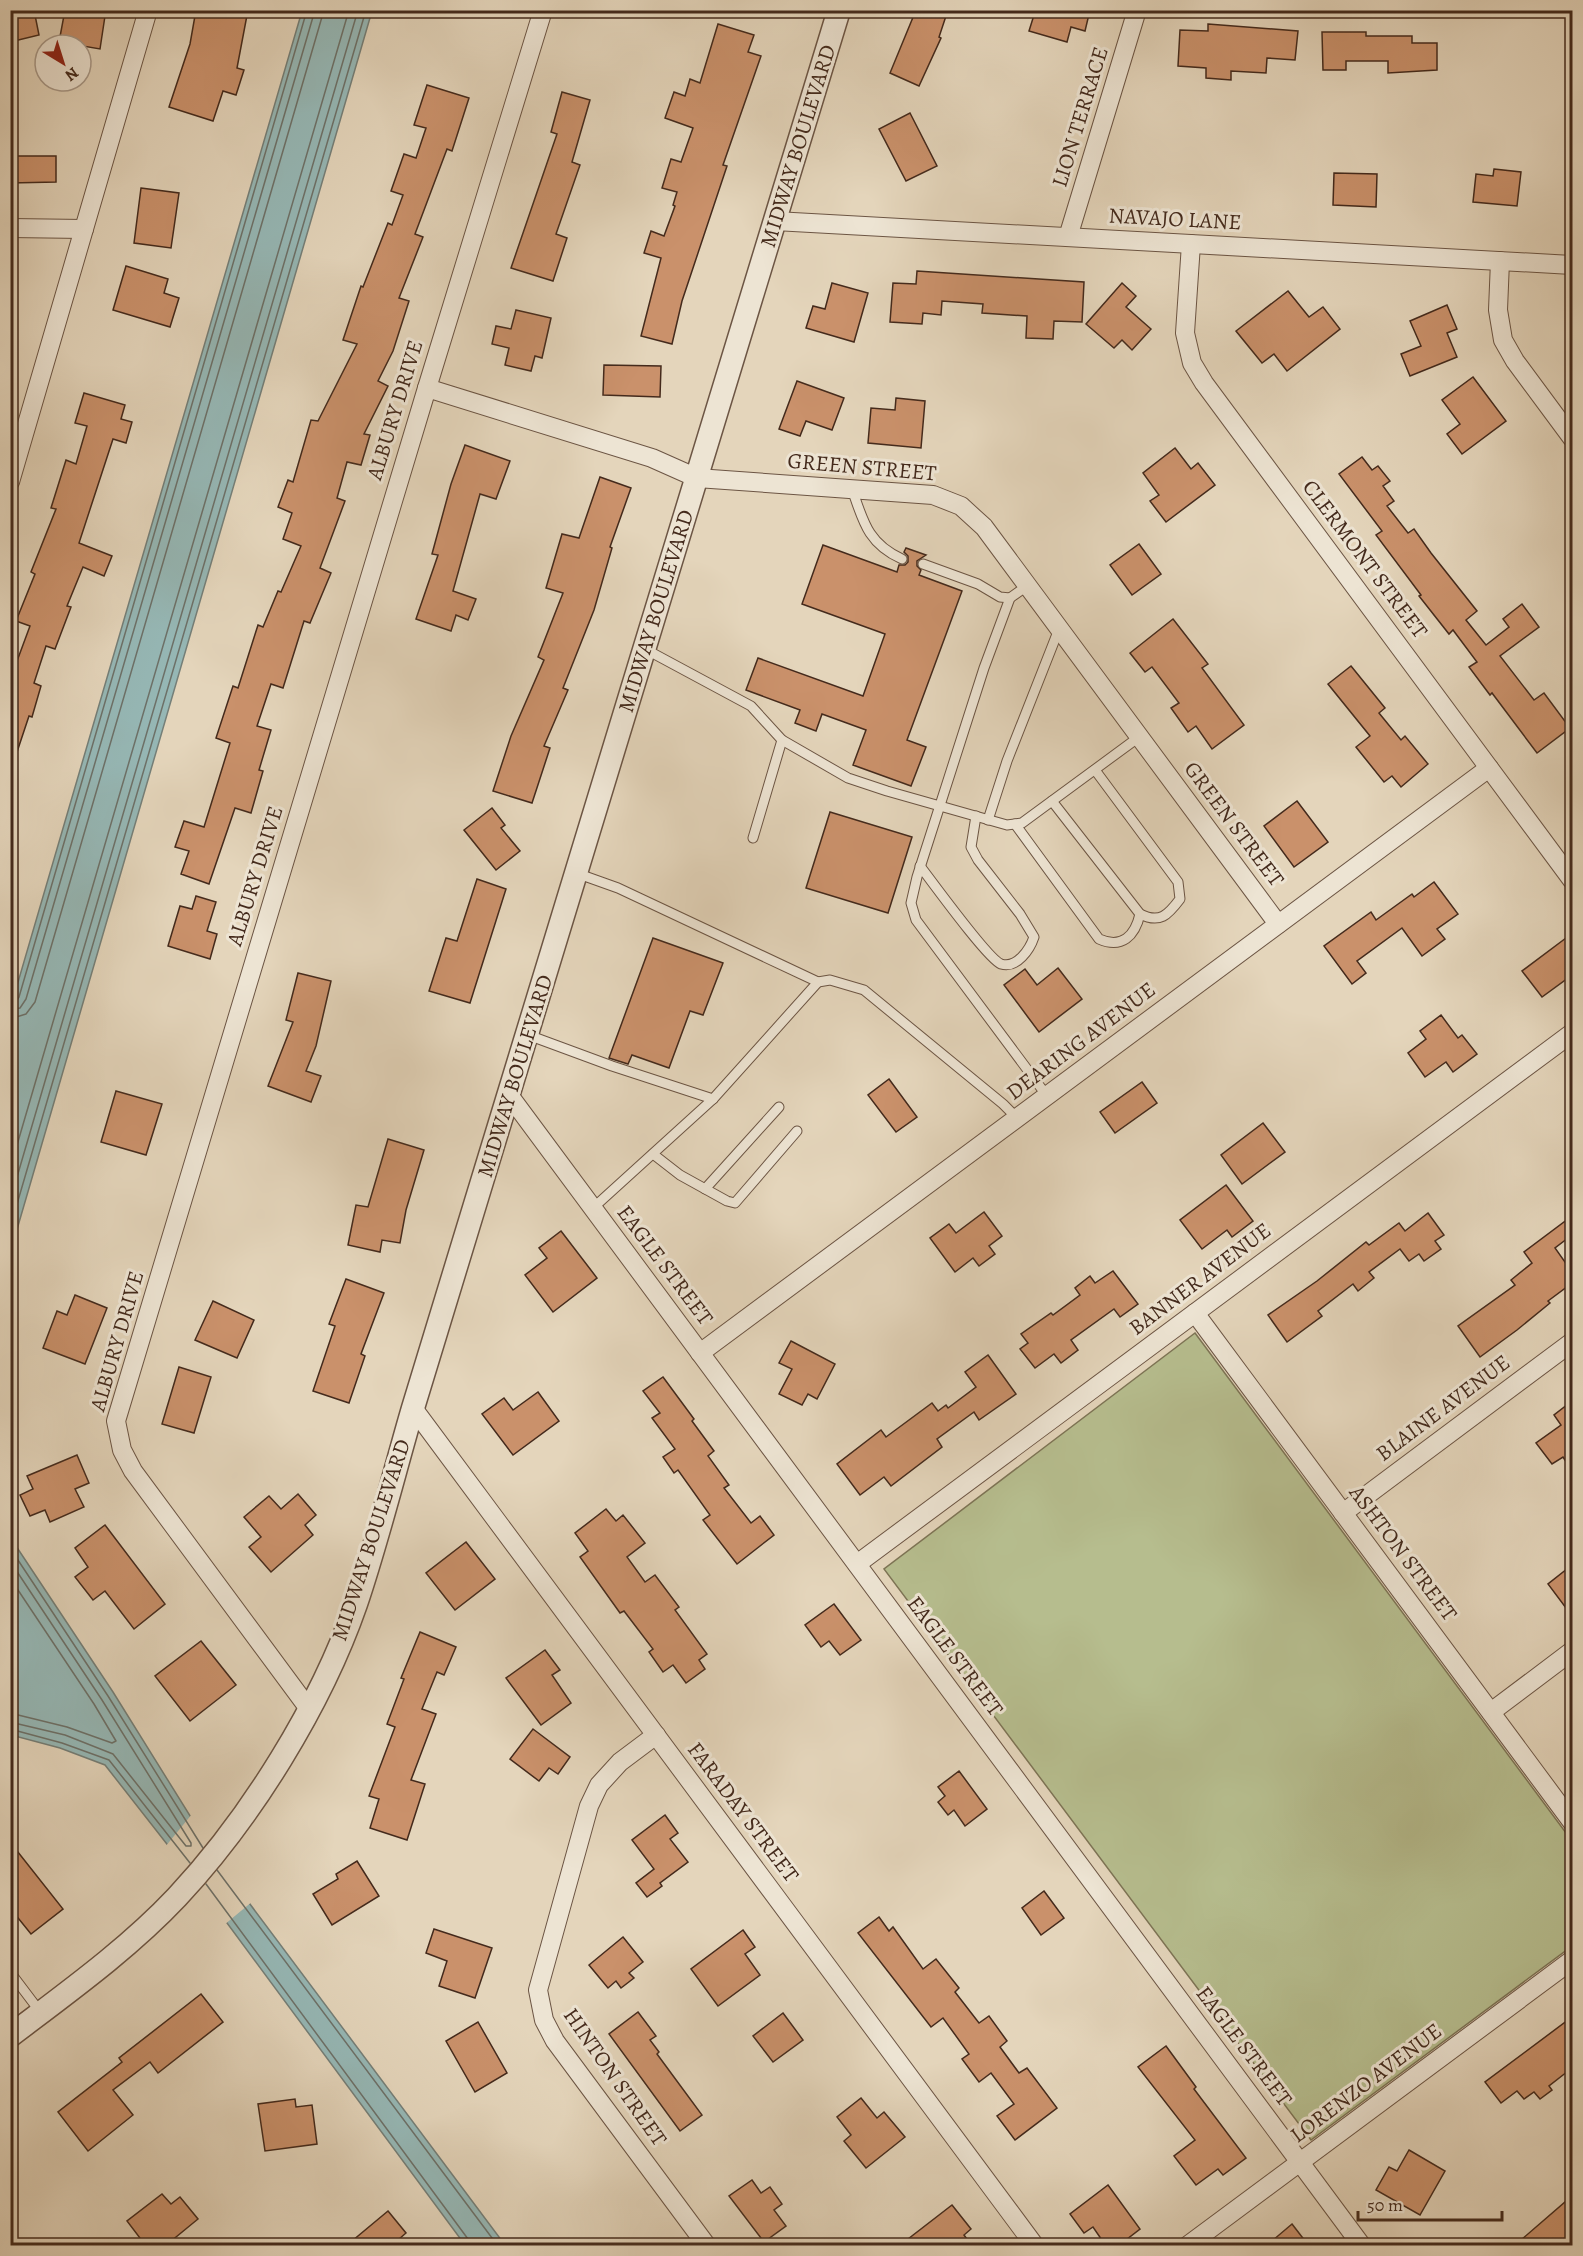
<svg xmlns="http://www.w3.org/2000/svg" width="1583" height="2256" viewBox="0 0 1583 2256" font-family="Alegreya,serif">
<style>
.green{fill:#b6bd8e;stroke:#7d7455;stroke-width:1.5}
.water{fill:#96b8b6;stroke:#757f78;stroke-width:1.5}
.pier{fill:#e4d5bb}
.lines{fill:none;stroke-linecap:round;stroke-linejoin:round}
.shore{stroke:#6d7169;stroke-width:1.5}
.building{fill:#ca916b;stroke:#442a1c;stroke-width:1.5}
.service-casing{stroke:#6c5544;stroke-width:11}
.minor-casing{stroke:#6c5544;stroke-width:20}
.tertiary-casing{stroke:#6c5544;stroke-width:25}
.service{stroke:#ede4d3;stroke-width:9}
.minor{stroke:#ede4d3;stroke-width:18}
.tertiary{stroke:#ede4d3;stroke-width:22}
.labels{text-anchor:middle;dominant-baseline:central;stroke-width:6;stroke-linejoin:round;paint-order:stroke}
.street-label{font-size:22px;fill:#442a1c;stroke:#ede4d3}
</style>
<rect width="100%" height="100%" fill="#e4d5bb"/>
<filter id="stains"><feTurbulence type="fractalNoise" baseFrequency=".00333" numOctaves="4"/><feColorMatrix values="0 0 0 0 .2 0 0 0 0 .09 0 0 0 0 .02 0 0 0 .5 -.17"/></filter>
<radialGradient id="worn" r=".72"><stop offset=".6" stop-color="#630" stop-opacity="0"/><stop offset="1" stop-color="#630" stop-opacity=".3"/></radialGradient>
<path class="green" d="M1195,1333L1572,1841V1946L1311,2140L884,1569Z"/>
<g class="water">
<path d="M302,11H372L11,1250V1006Z"/>
<path d="M10,1537L113,1692L220,1864L505,2245H465L199,1885L105,1765L60,1748L11,1735Z"/>
</g>
<path class="pier" d="M192,1814L222,1863L253,1901L224,1925L165,1847Z"/>
<g class="lines">
<g class="shore">
<path d="M10,1002H16L19,997L307,10"/>
<path d="M10,1010L20,1008L26,999L315,10"/>
<path d="M10,1019L26,1014L35,1002L324,10"/>
<path d="M10,1169L349,10"/>
<path d="M10,1201L358,10"/>
<path d="M10,1228L366,10"/>
<path d="M10,1548L108,1696L203,1848"/>
<path d="M10,1561L102,1700L191,1843V1846H186L113,1754L65,1735L10,1722"/>
<path d="M10,1578L94,1704L116,1741L112,1743L67,1727L10,1713"/>
<path d="M10,1729L62,1743L109,1760L190,1863"/>
<path d="M217,1870L498,2246"/>
<path d="M206,1884L468,2239L469,2246"/>
</g>
</g>
<g class="building">
<path d="M10,10H34L39,35L10,42Z"/>
<path d="M65,10L105,16L100,49L59,42Z"/>
<path d="M196,10H248L237,68L244,70L236,95L223,91L213,121L169,107L190,44Z"/>
<path d="M916,10H948L939,37L941,38L919,86L890,73Z"/>
<path d="M1032,10H1090L1085,31L1071,27L1067,42L1029,31L1034,15L1031,14Z"/>
<path d="M718,24L754,35L748,52L761,56L723,165L727,166L682,301L672,344L641,336L661,258L644,253L651,231L664,236L675,206L673,205L677,192L662,188L671,159L681,162L693,128L665,118L674,92L685,96L690,79L700,83Z"/>
<path d="M1208,24L1298,31L1295,60L1267,58L1266,73L1231,71V80L1206,78V68L1178,66L1180,30L1208,31Z"/>
<path d="M1322,32H1366V36H1412V43H1437V70L1388,73V61H1346V70H1323Z"/>
<path d="M427,85L469,98L452,151L447,149L415,234L423,237L399,298L409,301L393,351L378,381L388,386L364,434L370,435L361,465L347,462L337,498L345,501L320,568L331,573L310,623L304,621L283,688L271,684L257,726L271,730L259,770L263,771L251,813L235,808L209,884L181,874L189,851L175,847L184,821L204,827L230,743L216,738L233,686L238,688L258,625L263,627L278,591L281,592L301,546L283,539L292,513L278,507L288,480L293,482L311,420L318,421L357,344L343,340L361,286L363,287L388,223L392,225L403,195L391,191L404,154L416,158L426,128L414,125Z"/>
<path d="M562,92L590,100L572,162L580,165L556,234L567,238L553,281L511,268L557,134L551,132Z"/>
<path d="M910,113L937,166L906,181L879,129Z"/>
<path d="M10,156H56V182L10,183Z"/>
<path d="M1494,169L1521,172L1517,206L1473,202L1476,174L1493,176Z"/>
<path d="M1334,173L1377,174L1376,207L1333,205Z"/>
<path d="M141,188L179,193L171,248L134,243Z"/>
<path d="M126,266L168,279L164,293L179,298L170,327L113,310Z"/>
<path d="M917,271L1084,282L1082,322L1054,321L1053,339L1026,338L1027,316L982,313L983,304L942,301L941,315L923,313L922,324L890,322L893,283L916,284Z"/>
<path d="M832,283L868,293L854,342L806,328L813,306L825,309Z"/>
<path d="M1122,283L1136,296L1126,307L1151,329L1132,350L1122,340L1114,348L1086,324Z"/>
<path d="M1288,291L1309,317L1323,307L1340,329L1287,371L1274,354L1262,363L1236,331Z"/>
<path d="M1447,305L1457,329L1447,333L1457,357L1410,376L1401,354L1421,346L1410,321Z"/>
<path d="M516,310L551,318L542,358L535,356L531,371L505,365L509,348L492,344L496,326L511,329Z"/>
<path d="M604,365L661,366L660,397L603,395Z"/>
<path d="M1473,377L1506,421L1462,454L1447,434L1460,424L1442,400Z"/>
<path d="M797,381L844,398L832,430L806,421L800,436L779,429Z"/>
<path d="M84,393L125,405L121,419L132,422L126,443L113,439L79,543L112,556L104,576L83,567L67,606L71,607L55,649L46,646L34,683L41,686L32,717L29,716L13,764H10V659L17,661L30,626L16,621L35,574L31,572L56,509L51,508L66,460L76,464L87,426L75,423Z"/>
<path d="M896,398L925,401L921,448L868,443L871,408L895,410Z"/>
<path d="M465,445L510,461L496,499L480,494L453,591L476,599L468,620L456,615L451,631L416,619L438,555L432,554L451,484Z"/>
<path d="M1175,448L1191,469L1198,463L1215,485L1166,522L1150,501L1159,495L1143,473Z"/>
<path d="M1362,457L1372,470L1378,466L1390,481L1383,486L1394,501L1387,506L1408,533L1414,529L1431,553L1477,611L1466,620L1486,645L1509,627L1503,619L1522,604L1539,627L1500,656L1534,700L1544,693L1570,728L1537,753L1492,693L1490,695L1469,667L1477,662L1453,630L1449,634L1419,596L1421,595L1376,535L1382,531L1339,474Z"/>
<path d="M600,477L631,488L610,547L612,548L594,610L563,688L568,690L544,746L550,748L532,803L493,791L511,736L544,660L538,657L563,593L546,588L562,534L579,538Z"/>
<path d="M1139,544L1161,574L1132,595L1110,565Z"/>
<path d="M823,545L897,572L899,565H905L908,562V556L904,552L906,548L926,555L917,561V566L921,570L919,575L962,591L907,740L926,747L911,786L853,765L866,730L822,714L816,731L795,723L800,710L746,690L758,658L863,696L885,634L802,604Z"/>
<path d="M1173,619L1208,664L1202,668L1244,725L1212,749L1196,726L1188,732L1171,708L1179,703L1152,667L1145,672L1130,653Z"/>
<path d="M1351,666L1385,708L1379,713L1401,740L1405,736L1428,764L1401,787L1392,776L1384,782L1356,747L1370,736L1328,684Z"/>
<path d="M1297,801L1328,842L1294,867L1264,826Z"/>
<path d="M492,808L505,825L501,828L520,851L496,870L464,830Z"/>
<path d="M830,812L912,837L888,913L806,888Z"/>
<path d="M477,879L506,889L470,1003L429,991L446,938L457,941Z"/>
<path d="M1434,882L1458,914L1437,929L1445,939L1422,956L1402,928L1357,961L1366,973L1352,984L1324,946L1371,912L1376,920L1412,894L1414,897Z"/>
<path d="M196,896L216,902L207,931L217,934L210,959L168,946L180,906L192,909Z"/>
<path d="M653,938L723,963L703,1015L690,1011L669,1068L632,1055L628,1064L609,1058Z"/>
<path d="M1566,938L1572,947V975L1542,997L1522,971Z"/>
<path d="M1058,968L1082,999L1039,1032L1004,985L1025,969L1037,985Z"/>
<path d="M298,973L331,981L316,1046L306,1071L321,1076L311,1102L268,1086L293,1022L286,1020Z"/>
<path d="M1441,1015L1458,1038L1462,1035L1477,1054L1453,1072L1446,1062L1425,1077L1408,1053L1426,1039L1420,1031Z"/>
<path d="M889,1079L917,1117L896,1132L868,1095Z"/>
<path d="M1142,1082L1157,1103L1115,1133L1100,1112Z"/>
<path d="M116,1091L162,1104L146,1155L101,1142Z"/>
<path d="M1263,1123L1285,1152L1242,1184L1221,1155Z"/>
<path d="M388,1139L424,1150L406,1210L400,1243L382,1240L380,1252L348,1245L356,1205L368,1207Z"/>
<path d="M1226,1185L1253,1221L1232,1237L1227,1230L1202,1249L1180,1220Z"/>
<path d="M984,1212L1002,1236L989,1246L995,1254L979,1266L973,1258L955,1272L930,1238L949,1224L956,1233Z"/>
<path d="M1428,1213L1444,1235L1435,1241L1441,1249L1424,1261L1419,1254L1409,1261L1400,1249L1369,1272L1374,1278L1358,1291L1353,1284L1318,1311L1322,1316L1287,1342L1268,1315L1317,1281L1366,1242L1369,1245L1399,1223L1405,1231Z"/>
<path d="M1572,1216V1235L1555,1248L1572,1272V1283L1548,1301L1550,1303L1517,1330L1480,1357L1458,1326L1515,1285L1511,1280L1532,1263L1524,1252Z"/>
<path d="M561,1231L597,1278L553,1312L525,1275L547,1258L539,1248Z"/>
<path d="M1113,1271L1138,1304L1120,1317L1114,1309L1071,1340L1078,1350L1061,1363L1054,1354L1035,1368L1020,1349L1028,1343L1021,1334L1051,1313L1053,1315L1080,1295L1075,1288L1090,1276L1095,1283Z"/>
<path d="M346,1279L384,1293L361,1354L365,1356L349,1403L313,1391L335,1326L329,1324Z"/>
<path d="M75,1295L107,1308L85,1364L43,1348L57,1311L67,1315Z"/>
<path d="M213,1301L254,1320L237,1358L195,1340Z"/>
<path d="M791,1341L835,1364L817,1399L808,1394L802,1405L779,1394L792,1369L779,1363Z"/>
<path d="M988,1355L1016,1394L979,1420L974,1412L937,1439L942,1447L891,1486L884,1477L860,1495L837,1464L881,1430L886,1437L932,1403L938,1411L946,1405L948,1408L976,1387L965,1372Z"/>
<path d="M179,1367L211,1377L194,1433L162,1424Z"/>
<path d="M663,1377L694,1419L692,1421L714,1451L708,1456L729,1485L724,1488L751,1523L760,1516L774,1535L737,1564L703,1520L710,1515L678,1470L674,1473L663,1457L675,1449L652,1418L660,1413L643,1391Z"/>
<path d="M538,1392L559,1421L513,1455L482,1414L504,1398L513,1410Z"/>
<path d="M1572,1401V1471L1563,1457L1552,1464L1536,1443L1561,1425L1554,1415Z"/>
<path d="M77,1455L89,1483L75,1489L84,1507L50,1522L45,1510L30,1516L20,1495L33,1489L27,1476Z"/>
<path d="M298,1494L316,1515L305,1525L313,1535L271,1572L249,1547L261,1537L244,1517L269,1496L281,1509Z"/>
<path d="M606,1509L616,1521L623,1515L645,1543L627,1557L645,1582L655,1575L679,1607L675,1610L707,1654L699,1660L705,1669L686,1683L673,1665L663,1672L649,1652L653,1649L624,1611L620,1613L580,1557L588,1551L575,1533Z"/>
<path d="M105,1525L165,1604L134,1629L105,1591L93,1600L75,1577L88,1567L75,1548Z"/>
<path d="M466,1542L495,1579L455,1610L426,1573Z"/>
<path d="M1572,1565V1616L1548,1584Z"/>
<path d="M834,1604L861,1640L840,1655L829,1641L821,1647L805,1625Z"/>
<path d="M420,1632L456,1647L444,1675L437,1672L422,1709L436,1714L411,1780L425,1784L407,1840L370,1828L379,1799L369,1796L395,1727L387,1724L404,1679L401,1678Z"/>
<path d="M201,1641L236,1685L190,1721L155,1676Z"/>
<path d="M545,1650L560,1670L552,1675L571,1703L541,1725L506,1678Z"/>
<path d="M533,1729L570,1757L558,1774L549,1768L539,1781L510,1759Z"/>
<path d="M959,1771L987,1809L965,1826L954,1810L948,1815L938,1802L945,1796L938,1787Z"/>
<path d="M665,1815L678,1833L670,1839L688,1862L660,1883L662,1886L647,1897L636,1883L654,1869L632,1840Z"/>
<path d="M10,1842L63,1909L31,1934L10,1908Z"/>
<path d="M357,1861L379,1896L332,1925L313,1894L338,1879L336,1874Z"/>
<path d="M1044,1891L1064,1918L1041,1935L1022,1908Z"/>
<path d="M879,1917L889,1931L893,1927L923,1969L936,1959L959,1988L955,1992L979,2023L989,2016L1007,2041L1000,2047L1019,2073L1027,2068L1057,2108L1015,2140L997,2116L1014,2104L991,2073L979,2082L962,2059L969,2054L943,2018L931,2027L858,1933Z"/>
<path d="M434,1929L492,1948L475,1998L439,1986L447,1961L426,1953Z"/>
<path d="M743,1930L755,1947L745,1954L760,1975L718,2006L691,1969Z"/>
<path d="M623,1937L643,1962L629,1973L634,1978L621,1988L616,1981L608,1988L589,1965Z"/>
<path d="M201,1994L223,2022L158,2073L150,2062L113,2090L133,2115L88,2151L58,2112L122,2062L119,2058Z"/>
<path d="M638,2012L656,2036L650,2040L659,2052L657,2054L702,2115L680,2131L609,2034Z"/>
<path d="M783,2013L803,2040L773,2062L753,2036Z"/>
<path d="M1572,2017V2068L1549,2086L1552,2090L1540,2099L1534,2092L1524,2099L1517,2091L1501,2103L1485,2082Z"/>
<path d="M478,2022L507,2073L475,2092L446,2041Z"/>
<path d="M1166,2046L1196,2087L1194,2089L1246,2158L1223,2175L1218,2169L1196,2185L1174,2156L1195,2140L1138,2067Z"/>
<path d="M861,2098L877,2118L884,2112L905,2137L866,2168L844,2141L851,2135L837,2117Z"/>
<path d="M295,2099L296,2107L312,2105L317,2144L265,2151L258,2104Z"/>
<path d="M1409,2150L1445,2171L1420,2215L1376,2190L1389,2167L1397,2171Z"/>
<path d="M752,2180L761,2193L770,2187L782,2204L774,2210L786,2226L764,2242L729,2196Z"/>
<path d="M1108,2185L1140,2229L1118,2246H1106L1093,2227L1084,2233L1070,2214Z"/>
<path d="M162,2194L171,2204L180,2197L198,2219L165,2246H146L127,2221Z"/>
<path d="M1572,2196V2234L1559,2246H1514Z"/>
<path d="M952,2205L971,2229L964,2235L972,2246H899Z"/>
<path d="M388,2211L406,2233L391,2246H346Z"/>
<path d="M1292,2224L1309,2246H1266Z"/>
</g>
<g class="lines">
<g class="service-casing">
<g id="service">
<path d="M852,489C863,521 868,544 902,559"/>
<path d="M923,564L978,584L1000,597L1010,598"/>
<path d="M1027,586L1010,598L984,668L917,877L911,903L916,920L1047,1096"/>
<path d="M645,649L751,706L782,740L848,778L887,791L1007,825L1022,823L1139,737"/>
<path d="M1052,801L1140,914C1160,924 1168,915 1180,899L1178,882L1095,770"/>
<path d="M988,820L1007,761L1059,629"/>
<path d="M1015,824L1099,939C1122,949 1135,936 1140,914"/>
<path d="M753,838L782,740"/>
<path d="M920,866C933,883 988,959 1001,964C1017,969 1030,949 1034,937L1020,914L978,860L971,847L976,816"/>
<path d="M576,873L618,888L818,982L830,980L864,990L1003,1104L1017,1118"/>
<path d="M528,1035L612,1066L713,1099"/>
<path d="M653,1154L680,1175L727,1201L735,1203L797,1131"/>
<path d="M705,1189L779,1107"/>
<path d="M593,1208L713,1099L818,982"/>
<path d="M10,1972L41,2013"/>
</g>
</g>
<g class="minor-casing">
<g id="minor">
<path d="M775,221L1572,265"/>
<path d="M10,228L84,229"/>
<path d="M1068,237L1137,10"/>
<path d="M1191,244L1185,333L1192,363L1204,383L1572,880"/>
<path d="M1500,261L1498,310L1503,340L1515,361L1572,438"/>
<path d="M427,388L652,458L697,478L933,495L961,506L984,527L1278,924"/>
<path d="M10,482L148,10"/>
<path d="M509,1095L1362,2246"/>
<path d="M1195,1313L1572,1822"/>
<path d="M700,1353L1489,768"/>
<path d="M413,1408L1035,2246"/>
<path d="M1343,1513L1572,1342"/>
<path d="M857,1564L1572,1033"/>
<path d="M309,1709L133,1471L122,1450L116,1421L427,388L543,10"/>
<path d="M1491,1712L1572,1651"/>
<path d="M656,1735L620,1762L599,1785L589,1806L538,1990L544,2020L555,2041L707,2246"/>
<path d="M1187,2246L1572,1960"/>
</g>
</g>
<g class="tertiary-casing">
<path id="tertiary" d="M10,2036C68,1992 128,1949 177,1897C251,1818 321,1705 356,1604C378,1539 394,1473 413,1408L839,10"/>
</g>
<use href="#service" class="service"/>
<use href="#minor" class="minor"/>
<use href="#tertiary" class="tertiary"/>
</g>
<g class="labels">
<g class="street-label">
<text transform="translate(1080 117) rotate(-73)">LION TERRACE</text>
<text transform="translate(798 146) rotate(-73)">MIDWAY BOULEVARD</text>
<text transform="translate(1175 219) rotate(3)">NAVAJO LANE</text>
<text transform="translate(395 410) rotate(-73)">ALBURY DRIVE</text>
<text transform="translate(862 467) rotate(5)">GREEN STREET</text>
<text transform="translate(1365 559) rotate(53)">CLERMONT STREET</text>
<text transform="translate(656 611) rotate(-73)">MIDWAY BOULEVARD</text>
<text transform="translate(1234 824) rotate(53)">GREEN STREET</text>
<text transform="translate(255 876) rotate(-73)">ALBURY DRIVE</text>
<text transform="translate(1081 1041) rotate(-37)">DEARING AVENUE</text>
<text transform="translate(515 1076) rotate(-73)">MIDWAY BOULEVARD</text>
<text transform="translate(665 1265) rotate(53)">EAGLE STREET</text>
<text transform="translate(1200 1279) rotate(-37)">BANNER AVENUE</text>
<text transform="translate(117 1341) rotate(-74)">ALBURY DRIVE</text>
<text transform="translate(1443 1408) rotate(-37)">BLAINE AVENUE</text>
<text transform="translate(371 1540) rotate(-72)">MIDWAY BOULEVARD</text>
<text transform="translate(1403 1553) rotate(53)">ASHTON STREET</text>
<text transform="translate(955 1656) rotate(53)">EAGLE STREET</text>
<text transform="translate(743 1812) rotate(53)">FARADAY STREET</text>
<text transform="translate(1244 2046) rotate(53)">EAGLE STREET</text>
<text transform="translate(615 2077) rotate(55)">HINTON STREET</text>
<text transform="translate(1366 2083) rotate(-37)">LORENZO AVENUE</text>
</g>
</g>
<rect width="1583" height="2256" fill="none" stroke="#e4d5bb" stroke-width="36"/>
<rect x="12" y="12" width="1559" height="2232" fill="none" stroke="#442a1c" stroke-width="3"/>
<rect x="18" y="18" width="1547" height="2220" fill="none" stroke="#442a1c" stroke-width="1.5"/>
<g transform="translate(63 63) rotate(142)"><circle r="28" fill="#ede4d3" stroke="#a99a8a" stroke-width="1.5"/>
<path d="M0-4.5L10 22L0 15L-10 22Z" fill="#8f2418"/>
<text y="-9" font-size="16" font-weight="bold" text-anchor="middle" fill="#442a1c">N</text>
</g>
<path d="M1358 2211v9h144v-9" fill="none" stroke="#442a1c" stroke-width="3"/>
<text x="1367" y="2211" font-size="18" fill="#442a1c" stroke="#ede4d3" stroke-width="4.5" paint-order="stroke">50 m</text>
<rect width="100%" height="100%" filter="url(#stains)"/>
<rect width="100%" height="100%" fill="url(#worn)"/>
</svg>
